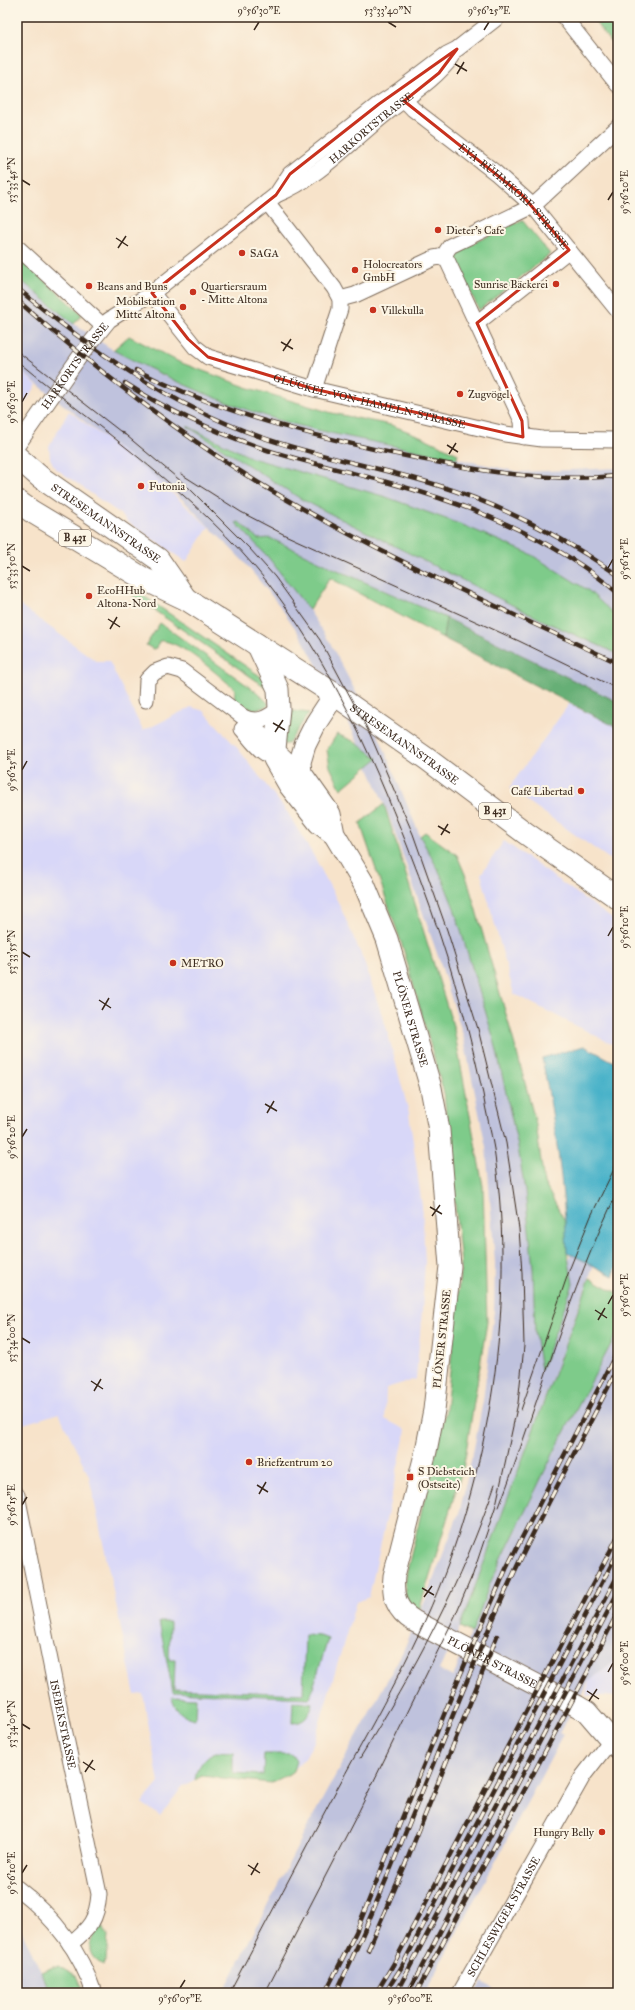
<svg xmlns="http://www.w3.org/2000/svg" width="635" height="2010" viewBox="0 0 635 2010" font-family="'IM FELL Great Primer',serif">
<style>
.built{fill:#d8d7f8}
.industrial{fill:#bfc2dd}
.green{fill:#7ecb8a;stroke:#5c7a54}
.forest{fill:#66af76;stroke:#506c4a}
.water{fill:#4ab2c9;stroke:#426e74}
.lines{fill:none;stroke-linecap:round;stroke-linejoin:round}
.street-casing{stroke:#7d6b5a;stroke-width:17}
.secondary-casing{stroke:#7d6b5a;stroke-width:23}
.primary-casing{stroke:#7d6b5a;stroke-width:24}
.street{stroke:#fff;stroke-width:15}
.secondary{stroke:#fff;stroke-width:21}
.primary{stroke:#fff;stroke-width:22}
.tram{stroke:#3b2a1e;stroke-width:1}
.rail-casing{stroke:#3b2a1e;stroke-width:4.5}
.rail{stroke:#fcf5e5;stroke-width:3;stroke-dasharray:9;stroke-linecap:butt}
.marked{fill:none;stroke:#c8321e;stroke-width:3;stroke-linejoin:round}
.ticks{fill:none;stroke:#3b2a1e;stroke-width:1.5}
.poi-dot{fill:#c8321e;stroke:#fcf5e5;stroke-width:1.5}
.labels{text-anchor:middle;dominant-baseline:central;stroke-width:4;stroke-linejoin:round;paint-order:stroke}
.shield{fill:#fcf5e5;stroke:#75675a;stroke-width:1}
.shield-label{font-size:10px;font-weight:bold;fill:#3b2a1e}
.street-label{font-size:11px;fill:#3b2a1e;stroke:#fcf5e5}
.poi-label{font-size:11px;fill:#3b2a1e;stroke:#fcf5e5;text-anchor:start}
.neatline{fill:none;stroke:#3b2a1e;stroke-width:1.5}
.ticks-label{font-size:10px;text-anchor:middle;fill:#3b2a1e}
</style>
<rect width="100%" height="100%" fill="#fcf5e5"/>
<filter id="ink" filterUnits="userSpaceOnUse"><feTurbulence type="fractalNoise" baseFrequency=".025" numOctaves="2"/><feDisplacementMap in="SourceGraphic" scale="8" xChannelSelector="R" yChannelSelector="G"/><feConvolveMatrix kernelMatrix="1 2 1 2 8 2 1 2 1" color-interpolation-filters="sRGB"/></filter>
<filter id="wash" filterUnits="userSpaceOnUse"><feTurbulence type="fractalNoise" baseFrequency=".012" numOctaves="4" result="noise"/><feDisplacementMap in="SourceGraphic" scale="16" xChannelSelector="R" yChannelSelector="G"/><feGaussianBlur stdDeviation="0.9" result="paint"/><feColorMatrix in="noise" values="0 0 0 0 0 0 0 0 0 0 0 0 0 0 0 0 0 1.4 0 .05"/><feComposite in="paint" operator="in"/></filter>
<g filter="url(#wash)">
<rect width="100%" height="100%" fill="#f7e3ca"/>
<g class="built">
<path d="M17,368L37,385L17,414Z"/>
<path d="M69,411L149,472L209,527L186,562L129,523L119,513L55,468L50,458L49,446Z"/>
<path d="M17,603L96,661H109L143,731L191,707L204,711L239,750L288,813L315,858L339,904L363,959L387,1030L409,1113L422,1206L425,1262L422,1311L416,1379L386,1388L385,1419L406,1430L369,1597L356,1602L314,1742L304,1759L289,1774L271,1783L202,1776L183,1786L160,1816L142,1803L159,1783L143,1694L135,1695L89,1476L59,1413L17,1426Z"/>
<path d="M569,704L618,728V865L509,788Z"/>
<path d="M504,841L618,923V1047L514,994L481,874Z"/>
<path d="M618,1659V1697L586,1695L589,1681Z"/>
</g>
<g class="industrial">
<path d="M17,277L74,324L113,350L168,378L229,403L293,424L520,472L618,468V702L446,618L336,569L309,610L329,641L378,734L420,836L440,873L454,908L495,1043L518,1147L525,1191L533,1268L537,1344L586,1214L600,1249L460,1627L439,1670L453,1677L490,1583L556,1448L618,1331V1659L589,1681L560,1732L564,1734L425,1993H223L310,1822L403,1651L425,1601L460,1510L474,1448L483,1401L494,1311L495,1263L486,1147L463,1035L440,962L387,810L353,732L302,638L279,605L244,562L182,499L17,368Z"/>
<path d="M17,1921L41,1972L49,1993H17Z"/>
<path d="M482,1982L500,1992L501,1993H476Z"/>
</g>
<g class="green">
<path d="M591,17H618V51Z"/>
<path d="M522,220L550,254L479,310L452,253Z"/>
<path d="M17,255L82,315L74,324L17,277Z"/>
<path d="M129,336L179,362L246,387L332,413L391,425L420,436L458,454L457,459C403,447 347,438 293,424C230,407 171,380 113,350Z"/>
<path d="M187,426L252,458L386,497L465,526L530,554L589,591L618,618V654L544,621L301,499Z"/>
<path d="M239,522L258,539L270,538L335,569L446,618L443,638L330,578L309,610L268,557L236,523Z"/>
<path d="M135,590L263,678L270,690L132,595Z"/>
<path d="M160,623L258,693L269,704C255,714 247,707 234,700L235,689C219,676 178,638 159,641L157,648L153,649L146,645Z"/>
<path d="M286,710L309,713L288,744H282Z"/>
<path d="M337,734L353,741L378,758L341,789L330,767L327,750Z"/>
<path d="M384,804L454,1029L483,1186L487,1322L464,1464L418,1614C402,1599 404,1592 407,1571L446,1410L461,1264L444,1093L403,948L360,823Z"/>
<path d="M425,832L457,855L467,879L514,1042L536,1124L544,1183L566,1223L567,1252L573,1284L541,1370L535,1333L533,1268L525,1191L518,1147L495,1043L454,908L440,873L420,836Z"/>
<path d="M590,1278L618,1293V1331L556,1448L490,1583L472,1633L460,1627Z"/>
<path d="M159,1622H170L169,1660H175L174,1689L303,1694L305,1635L320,1636L328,1639L310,1698L173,1692Z"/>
<path d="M172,1697L196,1698L195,1719C183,1717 174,1710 172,1697Z"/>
<path d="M293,1702L313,1703C309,1715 306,1723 292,1723Z"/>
<path d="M216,1752L233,1753V1773L263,1775L264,1754H290L293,1756L296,1761L293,1771L289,1774L271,1783L202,1776L195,1780C196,1769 205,1755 216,1752Z"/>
<path d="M101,1925L108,1936L106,1960L103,1965C82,1953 90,1940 101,1925Z"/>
<path d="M59,1966L76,1976L84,1993H49L41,1972L53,1967Z"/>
</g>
<path class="forest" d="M446,618L618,702V728L443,638Z"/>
<path class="water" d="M584,1046L618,1064V1265L613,1276L567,1252C564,1185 555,1123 542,1058Z"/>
</g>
<g filter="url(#ink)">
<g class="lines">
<g class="street-casing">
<g id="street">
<path d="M564,17L618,85"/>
<path id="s1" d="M397,92L413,109L496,173L533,206L618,311"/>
<path id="s2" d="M276,195C319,178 352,140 388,112C411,94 434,81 452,57"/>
<path d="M267,202L334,288L340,299V309L314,389"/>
<path d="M17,247L103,326"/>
<path d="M442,258L450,246L533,206L618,127"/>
<path id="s3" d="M152,293L195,347L208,357L314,389L505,434L542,439L618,440"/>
<path d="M340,299L355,295L434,258L440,257L447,260L522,421L523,437"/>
<path d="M477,323L569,250"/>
<path id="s4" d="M17,446L80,356L109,320L152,293L176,274L276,195L290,174L379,104L397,92L447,54L457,49L498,17"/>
<path d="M146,700L147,680L155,672L168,667L182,671L243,717L301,773"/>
<path d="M243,717C258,724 267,718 279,709"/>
<path d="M242,729C252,740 265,761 282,758"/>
<path id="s5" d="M17,1495L59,1705L99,1894C97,1920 90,1928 70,1944"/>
<path d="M17,1888C52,1915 80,1950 94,1993"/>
<path id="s6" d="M460,1993L583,1776L618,1731"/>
</g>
</g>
<g class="secondary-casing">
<g id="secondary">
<path d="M257,644L278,689L279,709L274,759L289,785L319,823L331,832"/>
<path id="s7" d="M335,694L316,723L305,745L300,762L301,773L330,814L334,834L364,884L387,939L431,1088L439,1130L450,1266L434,1410L426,1451L394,1576C392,1596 396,1610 414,1621L577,1706L587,1712L618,1748"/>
</g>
</g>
<g class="primary-casing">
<g id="primary">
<path id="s8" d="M17,457L40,477L158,559L185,598"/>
<path id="s9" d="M17,501L31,511L144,579L186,599L331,692L427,759L524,832L618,898"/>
</g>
</g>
<use href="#street" class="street"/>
<use href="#secondary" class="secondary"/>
<use href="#primary" class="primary"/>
<g class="tram">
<path d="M17,351L125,435"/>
<path d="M17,361C103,432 198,495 268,583C330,662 370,752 407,845C439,926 465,1009 483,1094C486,1113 491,1131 494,1149C514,1287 496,1431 449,1562C420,1641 378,1714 338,1787C301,1856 265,1925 229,1993"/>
<path d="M121,431L188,487L250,549L275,577L320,640L369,732L413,834L447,930L478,1029L506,1143L519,1229L522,1273L524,1346L518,1403L496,1505L471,1580"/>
<path d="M181,474L241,512L285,535L519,641L618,689"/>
<path d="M521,1410L570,1268L591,1216L618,1161"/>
<path d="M499,1507C539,1402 568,1292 618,1191"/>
<path d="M360,1758C414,1671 462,1582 495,1484"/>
<path d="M265,1993L359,1811L455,1616L472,1576"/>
</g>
<g class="rail-casing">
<g id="rail">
<path d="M17,288C90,349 170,405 261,437C318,457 379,467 437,485C501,505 563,537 618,575"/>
<path d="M17,300C92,366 172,429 257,482C372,552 496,606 618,663"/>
<path d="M136,370C216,411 295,431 382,451C462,468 536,483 618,476"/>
<path d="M125,383C168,411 215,432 264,449C303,462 344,470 383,481C467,504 551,536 618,593"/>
<path d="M368,1950L405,1865L497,1636"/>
<path d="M325,1993L356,1932L458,1680L506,1569L618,1350"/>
<path d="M336,1993C392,1875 436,1751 488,1631C526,1541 574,1455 618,1368"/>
<path d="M376,1993L393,1965L618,1536"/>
<path d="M385,1993L401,1968L618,1552"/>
<path d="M396,1993L618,1575"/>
<path d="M408,1993L618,1592"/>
<path d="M416,1993L587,1673L618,1612"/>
</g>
</g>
<use href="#rail" class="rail"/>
</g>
</g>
<path class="marked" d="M457,49L439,73L404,101L522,195L569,250L477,323L522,421L523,437L314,389L208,357L188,339L152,293L276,195L290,174L379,104Z"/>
<path class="ticks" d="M388,22L396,27M254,30L259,22M484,30L489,22M455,64L467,71M457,74L464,62M22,180L30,185M608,200L613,192M116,238L128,246M118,248L126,236M281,342L293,349M283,351L291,339M22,402L27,393M447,445L458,452M449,454L456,443M22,566L30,571M608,568L613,559M108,619L120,627M110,629L117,617M273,723L285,730M275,732L283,720M22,770L27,761M438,826L450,833M441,835L448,824M608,936L613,927M22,952L30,957M99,1000L111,1008M102,1010L109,998M265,1104L277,1111M267,1113L274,1101M22,1137L27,1129M430,1207L442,1214M432,1216L440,1205M608,1304L613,1295M595,1310L607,1318M598,1320L605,1308M22,1338L30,1343M91,1381L103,1389M94,1391L101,1379M257,1485L268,1492M259,1494L266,1482M22,1505L27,1497M422,1588L434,1595M424,1597L432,1586M608,1672L613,1663M587,1691L599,1699M589,1701L597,1689M22,1724L30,1729M83,1762L95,1770M85,1772L93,1760M248,1865L260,1873M22,1873L27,1865M251,1875L258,1863M180,1988L185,1980M410,1988L415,1980"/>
<g class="poi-dot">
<circle cx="438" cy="230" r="4"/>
<circle cx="242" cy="253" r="4"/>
<circle cx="355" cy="270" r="4"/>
<circle cx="556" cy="284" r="4"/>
<circle cx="89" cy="286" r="4"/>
<circle cx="193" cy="292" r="4"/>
<circle cx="183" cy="307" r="4"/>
<circle cx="373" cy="310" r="4"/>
<circle cx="460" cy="394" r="4"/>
<circle cx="141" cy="486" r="4"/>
<circle cx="89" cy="596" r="4"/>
<circle cx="581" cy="791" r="4"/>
<circle cx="173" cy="963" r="4"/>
<circle cx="249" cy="1462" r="4"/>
<rect x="406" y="1473" width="8" height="8" rx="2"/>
<circle cx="602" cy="1832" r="4"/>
</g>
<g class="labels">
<g class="shield">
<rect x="59" y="530" width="32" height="16" rx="3"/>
<rect x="479" y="803" width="32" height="16" rx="3"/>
</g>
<g class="shield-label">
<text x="75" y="538">B 431</text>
<text x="495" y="811">B 431</text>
</g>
<g class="street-label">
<text stroke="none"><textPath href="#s2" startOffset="117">HARKORTSTRASSE</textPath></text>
<text stroke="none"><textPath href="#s1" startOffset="157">EVA-RÜHMKORF-STRASSE</textPath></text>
<text stroke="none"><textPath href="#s4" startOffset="99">HARKORTSTRASSE</textPath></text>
<text stroke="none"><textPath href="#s3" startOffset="253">GLÜCKEL-VON-HAMELN-STRASSE</textPath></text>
<text stroke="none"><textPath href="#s8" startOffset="111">STRESEMANNSTRASSE</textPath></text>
<text stroke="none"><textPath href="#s9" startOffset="458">STRESEMANNSTRASSE</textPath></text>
<text stroke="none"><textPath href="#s7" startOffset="360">PLÖNER STRASSE</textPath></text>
<text transform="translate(442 1339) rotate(-84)">PLÖNER STRASSE</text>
<text stroke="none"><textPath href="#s7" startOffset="1068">PLÖNER STRASSE</textPath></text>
<text stroke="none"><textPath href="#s5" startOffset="234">ISEBEKSTRASSE</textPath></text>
<text stroke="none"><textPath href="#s6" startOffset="88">SCHLESWIGER STRASSE</textPath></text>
</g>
<g class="poi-label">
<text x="446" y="230">Dieter's Cafe</text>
<text x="250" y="253">SAGA</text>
<text x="363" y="264">Holocreators<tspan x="363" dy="13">GmbH</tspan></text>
<text x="548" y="284" text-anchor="end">Sunrise Bäckerei</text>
<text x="97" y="286">Beans and Buns</text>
<text x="201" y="286">Quartiersraum<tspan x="201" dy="13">- Mitte Altona</tspan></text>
<text x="175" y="301" text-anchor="end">Mobilstation<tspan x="175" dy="13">Mitte Altona</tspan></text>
<text x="381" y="310">Villekulla</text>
<text x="468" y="394">Zugvögel</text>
<text x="149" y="486">Futonia</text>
<text x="97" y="590">EcoHHub<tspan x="97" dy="13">Altona-Nord</tspan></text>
<text x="573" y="791" text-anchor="end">Café Libertad</text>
<text x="181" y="963">METRO</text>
<text x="257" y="1462">Briefzentrum 20</text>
<text x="418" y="1471">S Diebsteich<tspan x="418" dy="13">(Ostseite)</tspan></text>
<text x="594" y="1832" text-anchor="end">Hungry Belly</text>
</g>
</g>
<rect width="635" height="2010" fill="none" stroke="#fcf5e5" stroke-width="44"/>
<rect x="22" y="22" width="591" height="1966" class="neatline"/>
<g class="ticks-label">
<text x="259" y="14">9°56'30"E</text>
<text x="388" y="14">53°33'40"N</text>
<text x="489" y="14">9°56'25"E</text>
<text transform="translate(11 180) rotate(-90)" y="4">53°33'45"N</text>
<text transform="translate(624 192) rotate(-90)" y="4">9°56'20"E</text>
<text transform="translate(11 402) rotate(-90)" y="4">9°56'30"E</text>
<text transform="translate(624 559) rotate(-90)" y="4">9°56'15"E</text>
<text transform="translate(11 566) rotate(-90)" y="4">53°33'50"N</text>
<text transform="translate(11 770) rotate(-90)" y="4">9°56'25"E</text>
<text transform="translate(624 927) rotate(-90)" y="4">9°56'10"E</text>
<text transform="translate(11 952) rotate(-90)" y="4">53°33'55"N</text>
<text transform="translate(11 1137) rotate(-90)" y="4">9°56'20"E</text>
<text transform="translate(624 1295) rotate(-90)" y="4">9°56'05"E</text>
<text transform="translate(11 1338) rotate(-90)" y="4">53°34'00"N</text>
<text transform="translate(11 1505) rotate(-90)" y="4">9°56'15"E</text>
<text transform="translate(624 1663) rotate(-90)" y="4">9°56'00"E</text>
<text transform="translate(11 1724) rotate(-90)" y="4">53°34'05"N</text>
<text transform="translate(11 1873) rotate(-90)" y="4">9°56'10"E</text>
<text x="180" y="2002">9°56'05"E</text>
<text x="410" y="2002">9°56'00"E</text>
</g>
</svg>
